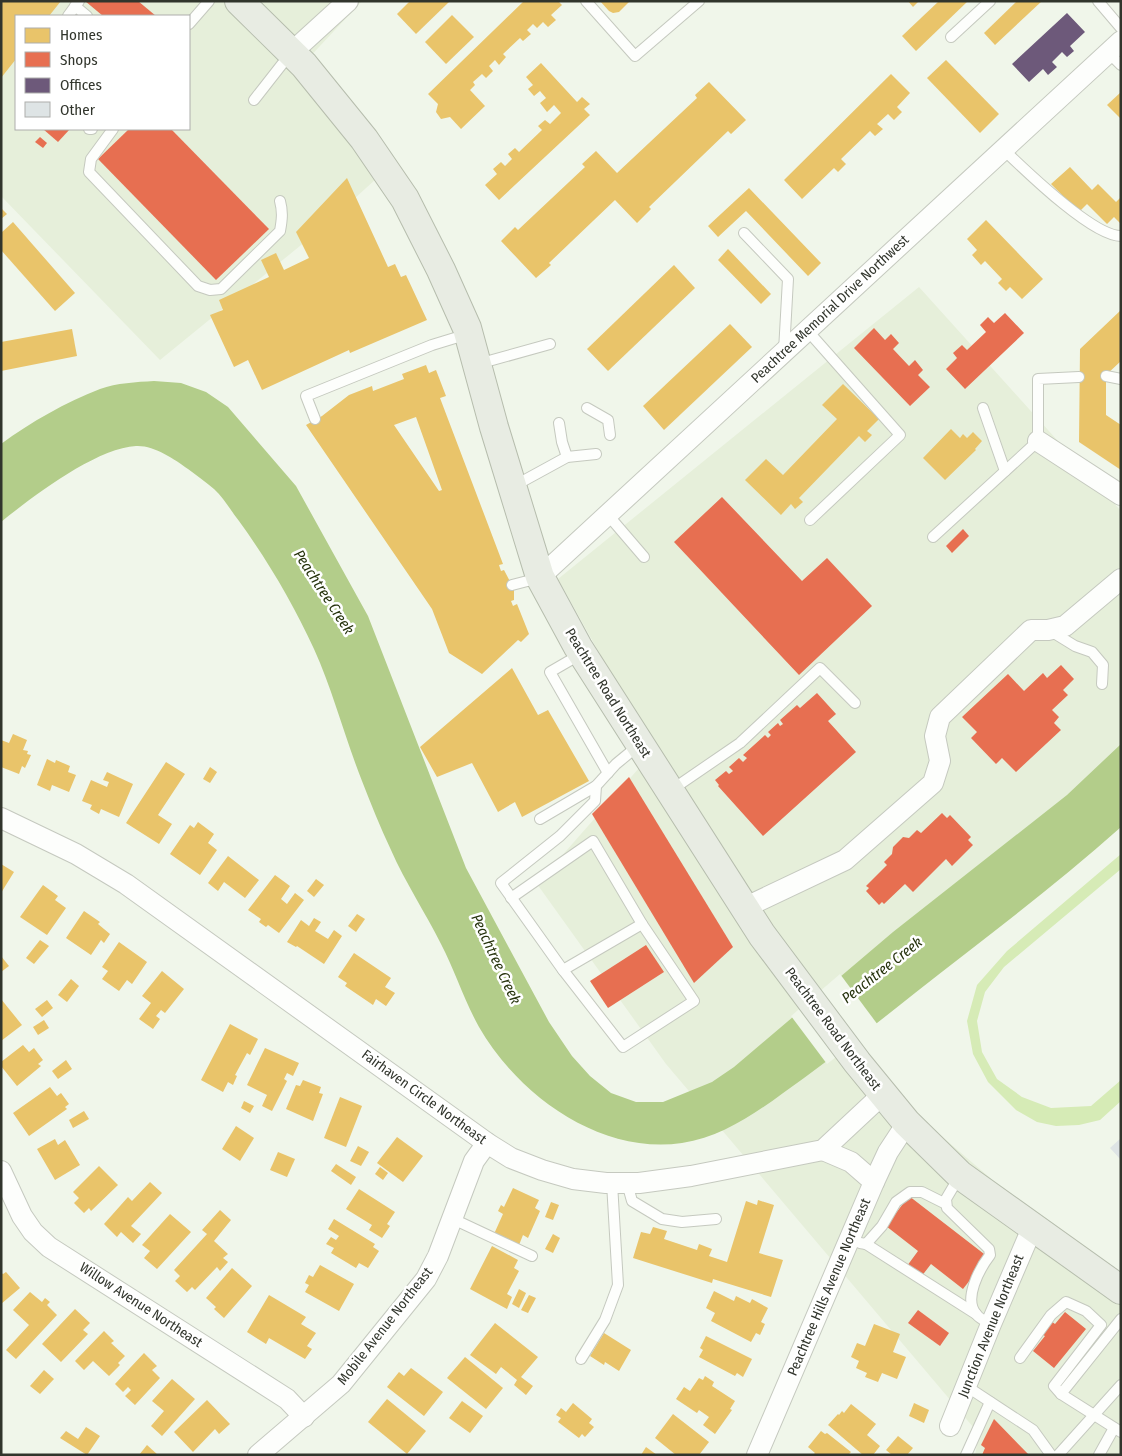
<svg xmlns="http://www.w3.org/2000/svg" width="1122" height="1456" viewBox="0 0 1122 1456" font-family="'Fira Sans Condensed',sans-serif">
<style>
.built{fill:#e6efda;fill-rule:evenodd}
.green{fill:#d6ebb6}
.water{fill:#b3cd8a}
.pier{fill:#f0f6ea}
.homes{fill:#e9c46a;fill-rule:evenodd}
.shops{fill:#e76f51}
.offices{fill:#6d597a}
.building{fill:#dee4e5}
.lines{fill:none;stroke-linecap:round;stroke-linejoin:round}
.service-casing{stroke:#c5c9bf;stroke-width:12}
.minor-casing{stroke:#c5c9bf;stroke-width:22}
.trunk-casing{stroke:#b6bdad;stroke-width:30}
.service{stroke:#fdfefc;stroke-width:10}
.minor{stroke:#fdfefc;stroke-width:20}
.trunk{stroke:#e8ece3;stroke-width:28}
.labels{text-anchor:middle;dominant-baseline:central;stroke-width:5;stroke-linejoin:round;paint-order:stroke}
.street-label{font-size:14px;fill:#31352c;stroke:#fff}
.water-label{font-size:15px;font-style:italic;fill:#27340e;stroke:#fff}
</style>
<rect width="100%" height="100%" fill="#f0f6ea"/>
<g class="built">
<path d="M1,1H362L305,62L387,169L322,228L160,360L1,196ZM16,16H189V129H16Z"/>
<path d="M919,287L1121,511V757L822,1004L877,1081L1064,1241L1121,1281V1455H975L979,1434L666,1064L537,884L654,751L558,579Z"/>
</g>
<path class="green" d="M1121,854V869L1004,967L985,992L977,1021L982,1052L997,1079L1022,1097L1051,1108L1091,1106L1121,1080V1101L1100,1120L1079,1125L1056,1126L1037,1122L1016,1110L988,1082L973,1054L967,1021L977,985L1007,951Z"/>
<path class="water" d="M154,381L181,383L206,392L228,407L296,486L368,616L466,868L549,1022L572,1056L590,1076L611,1093L636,1102H663L712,1082L734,1067L893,932L1067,795L1121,744V827C1055,886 985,938 915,993C879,1022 842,1050 804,1078C766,1105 729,1136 682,1143C600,1155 518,1095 479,1027C464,1000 455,971 441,944C425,912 405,882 391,850C380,827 371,804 362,781C345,738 333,691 314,649C294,605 268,561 239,521C231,511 224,498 214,489C206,482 197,476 188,469C174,459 154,445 136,446C96,448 32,497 1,522V444C31,422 66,402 100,389C117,383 136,382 154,381Z"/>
<path class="pier" d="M840,974L878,1025L827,1064L791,1016Z"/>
<g class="homes">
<path d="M1,1H61L49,16H16V59L1,78Z"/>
<path d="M410,1H450L416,34L397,14Z"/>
<path d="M524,1H558L562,5L551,15L556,20L548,27L543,22L537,28L533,24L527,30L531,34L523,41L520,38L503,54L506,57L499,65L495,60L489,66L493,71L486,78L482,74L473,82L475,85L470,90L485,106L461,129L450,117L441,119L436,112L438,104L428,94Z"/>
<path d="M600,1H630L619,12L613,13L609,11Z"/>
<path d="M908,1H919L913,7Z"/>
<path d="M939,1H968L916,51L902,36Z"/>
<path d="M1017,1H1042L995,45L984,33Z"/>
<path d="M452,15L474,37L446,64L425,42Z"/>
<path d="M946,60L999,114L980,133L927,78Z"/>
<path d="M541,63L577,102L582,97L590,104L584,109L590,115L499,200L485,185L497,174L493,169L501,162L505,166L512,159L508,154L515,148L519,152L542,130L538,126L545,120L550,124L561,113L554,105L547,112L540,103L546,98L540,91L534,96L528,89L533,85L526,77Z"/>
<path d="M891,74L910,93L897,107L902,112L894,120L888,114L877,124L883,129L875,136L870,131L841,159L846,164L838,172L834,168L802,199L784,180Z"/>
<path d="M709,82L746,120L731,134L728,131L649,207L651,209L637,223L615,200L549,263L551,265L536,278L501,241L515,227L518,230L585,167L582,164L596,151L617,173L697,98L695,95Z"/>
<path d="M1121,92V119L1107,105Z"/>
<path d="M1070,167L1092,190L1098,184L1116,202L1121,197V224L1114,217L1107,224L1087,204L1079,212L1051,184Z"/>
<path d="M347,178L388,267L395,264L401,277L406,275L427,320L350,353L349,350L262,390L248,360L234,367L210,315L223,310L219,300L269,277L261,260L276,253L284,270L309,258L296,232Z"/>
<path d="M749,188L821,263L808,276L746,211L718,237L708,226Z"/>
<path d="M1,208L7,214L1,219Z"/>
<path d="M986,220L1043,279L1022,299L1010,287L1006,291L998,283L1002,279L985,261L981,265L972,255L977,250L967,239Z"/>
<path d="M13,222L75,293L55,311L1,250V233Z"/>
<path d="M728,249L771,294L761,304L718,260Z"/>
<path d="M674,265L695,288L608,371L587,349Z"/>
<path d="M1121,310V361L1106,375V415L1121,425V470L1079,442L1080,349Z"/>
<path d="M730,324L752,347L664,430L643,406Z"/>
<path d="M72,329L77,356L1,371V342Z"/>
<path d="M426,365L429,373L436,370L446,396L440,398L503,564L499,565L501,571L504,570L514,589V600L511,601L513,606L517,604L529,634L521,642L518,640L482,674L449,653L432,609L306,425L322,416L349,395L372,386L373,391L404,379L402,374ZM416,417L442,490L439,491L394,425Z"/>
<path d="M843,384L879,419L867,431L872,435L865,442L859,436L799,498L803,502L795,509L791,504L781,515L745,480L766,459L783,475L837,419L822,405Z"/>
<path d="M951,429L960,438L963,434L967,438L973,432L982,441L975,449L976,450L945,480L923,458Z"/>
<path d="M512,668L538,715L548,710L589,781L522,817L515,802L498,812L472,763L437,777L420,747Z"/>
<path d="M13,734L27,740L23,750L28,751L27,754L31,755L25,768L22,766L19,774L1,767V740L9,743Z"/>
<path d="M47,759L55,763L56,760L70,766L68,772L76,775L69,792L52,785L50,791L37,785Z"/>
<path d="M166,762L185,774L158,815L172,824L159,844L126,823Z"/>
<path d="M210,767L217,772L210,783L203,779Z"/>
<path d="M107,772L133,784L119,817L101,809L99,814L90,809L92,805L82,801L91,780L107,787L109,782L103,780Z"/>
<path d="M198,822L214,834L208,843L217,850L200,875L170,854L190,825L194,828Z"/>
<path d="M228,856L259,880L245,898L224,882L218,891L208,883Z"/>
<path d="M1,864L14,872L1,893Z"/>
<path d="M275,875L290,886L281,899L287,904L295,893L304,900L279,933L268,925L266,927L259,922L261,919L248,910Z"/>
<path d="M316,879L324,885L314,897L307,891Z"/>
<path d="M43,885L58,896L55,900L66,908L47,935L20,917Z"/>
<path d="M84,911L100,922L98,924L110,934L104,943L101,940L91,955L66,938Z"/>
<path d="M357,914L365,919L356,932L348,926Z"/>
<path d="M314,918L321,922L315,931L328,939L334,930L342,936L324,964L297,946L296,947L287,942L301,920L309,926Z"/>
<path d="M40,940L49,946L34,964L26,958Z"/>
<path d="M119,942L147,962L132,984L127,980L119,991L102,979L108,971L102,967Z"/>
<path d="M354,953L391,978L385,987L395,993L386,1006L376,999L373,1005L345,986L347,983L338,977Z"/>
<path d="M1,956L9,966L1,972Z"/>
<path d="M162,971L184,989L165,1013L161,1010L156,1016L160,1019L153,1029L139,1019L151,1003L142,996Z"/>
<path d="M71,979L79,986L67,1002L58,995Z"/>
<path d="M1,999L22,1025L1,1041Z"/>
<path d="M47,1000L53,1008L42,1017L35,1009Z"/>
<path d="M44,1020L49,1028L38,1035L33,1027Z"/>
<path d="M230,1024L258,1039L250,1055L247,1053L235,1075L237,1076L233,1085L228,1082L223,1092L201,1080Z"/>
<path d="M23,1045L29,1052L34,1048L43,1060L38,1064L41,1066L17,1086L1,1066V1062Z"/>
<path d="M265,1048L299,1063L293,1076L287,1073L284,1079L287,1081L272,1111L262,1106L267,1095L247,1085Z"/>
<path d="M66,1060L72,1069L58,1079L52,1071Z"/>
<path d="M303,1080L321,1087L319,1093L323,1094L313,1121L286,1109L296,1085L300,1086Z"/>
<path d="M50,1087L57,1096L61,1093L69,1104L65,1107L67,1109L29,1136L13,1113Z"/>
<path d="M340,1097L362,1106L346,1147L324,1138Z"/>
<path d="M244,1101L254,1106L250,1113L241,1108Z"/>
<path d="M84,1111L89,1119L73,1128L69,1120Z"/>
<path d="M236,1126L254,1138L240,1161L222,1149Z"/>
<path d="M397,1137L423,1156L403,1182L377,1163Z"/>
<path d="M55,1139L58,1145L65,1140L80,1165L55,1180L37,1149Z"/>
<path d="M358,1146L369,1152L361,1166L350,1161Z"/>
<path d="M278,1152L295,1159L287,1177L270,1170Z"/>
<path d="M336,1164L356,1177L351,1185L331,1171Z"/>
<path d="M99,1166L118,1185L91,1211L89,1208L84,1213L74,1203L79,1198L73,1192Z"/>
<path d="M380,1167L388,1173L383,1180L375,1174Z"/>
<path d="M150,1182L162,1193L131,1226L141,1234L133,1243L121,1232L117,1237L104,1224L128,1197L132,1201Z"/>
<path d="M513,1188L539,1200L535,1208L540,1211L528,1238L523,1235L519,1245L494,1234L503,1214L498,1211L501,1205L504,1207Z"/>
<path d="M359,1189L395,1212L387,1224L390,1226L382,1238L369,1230L372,1225L346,1209Z"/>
<path d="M758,1200L774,1205L759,1253L783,1260L771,1297L713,1279L712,1283L633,1258L641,1232L650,1234L653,1227L667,1231L664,1239L697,1250L699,1244L712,1249L709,1256L727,1262L746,1201L757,1205Z"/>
<path d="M551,1202L559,1205L553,1220L545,1217Z"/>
<path d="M220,1210L231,1220L214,1241L228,1254L223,1258L228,1262L220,1271L217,1267L195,1290L192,1287L187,1292L175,1281L180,1276L174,1270L207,1234L202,1230Z"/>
<path d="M170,1214L191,1232L157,1269L144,1258L150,1251L142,1245Z"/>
<path d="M334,1219L375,1244L373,1247L379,1251L368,1268L359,1263L356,1268L331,1253L334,1248L326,1244L331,1237L336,1240L339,1236L328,1229Z"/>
<path d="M553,1234L560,1238L553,1253L545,1249Z"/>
<path d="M492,1246L518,1260L514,1268L519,1271L507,1294L512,1297L507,1309L470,1289Z"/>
<path d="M320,1265L354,1284L339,1311L305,1292L309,1285L305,1283L309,1275L313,1277Z"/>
<path d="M232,1268L252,1286L224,1318L214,1309L216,1307L206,1298Z"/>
<path d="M6,1272L20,1288L1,1304V1273L3,1274Z"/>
<path d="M519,1289L526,1293L519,1308L512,1304Z"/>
<path d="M714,1291L734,1301L736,1296L750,1303L752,1299L768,1308L761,1322L765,1324L760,1335L756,1333L751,1342L711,1321L715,1313L706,1308Z"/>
<path d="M30,1292L42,1302L45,1298L50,1302L47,1305L57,1315L16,1359L6,1350L29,1325L13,1310Z"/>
<path d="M269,1295L306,1317L301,1324L316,1333L307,1346L312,1349L305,1359L269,1338L266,1344L247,1332Z"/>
<path d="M529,1295L536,1298L528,1313L521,1310Z"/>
<path d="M75,1309L90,1323L83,1330L88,1334L61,1362L42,1344Z"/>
<path d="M495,1323L538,1357L521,1377L533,1386L526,1395L514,1385L517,1380L501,1367L496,1374L470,1355Z"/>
<path d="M874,1324L900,1334L893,1352L906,1357L897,1379L882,1373L878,1382L865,1377L867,1373L856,1368L859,1361L851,1357L857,1343L865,1346Z"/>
<path d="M104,1331L114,1341L111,1343L125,1356L118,1363L120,1365L109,1376L93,1361L84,1370L75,1361Z"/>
<path d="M604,1333L631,1350L619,1371L605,1362L604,1365L590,1356Z"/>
<path d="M706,1336L752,1359L743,1377L737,1373L735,1376L699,1357L703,1350L700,1348Z"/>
<path d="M144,1353L157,1366L152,1370L160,1378L135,1405L125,1396L131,1390L128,1387L123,1392L115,1384Z"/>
<path d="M465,1357L503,1388L486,1409L447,1378Z"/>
<path d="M411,1368L443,1392L424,1416L387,1387L399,1372L404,1376Z"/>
<path d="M44,1370L54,1379L40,1394L30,1386Z"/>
<path d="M705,1376L714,1382L712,1386L735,1401L730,1409L732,1410L715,1434L703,1425L709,1417L699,1410L697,1413L676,1399L684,1387L690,1391L699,1378L703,1380Z"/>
<path d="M172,1379L195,1399L162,1436L151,1426L164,1411L152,1401Z"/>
<path d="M387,1399L426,1431L407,1454L368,1422Z"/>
<path d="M207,1400L230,1424L219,1434L215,1429L193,1452L174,1432Z"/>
<path d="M462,1401L483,1416L470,1433L449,1418Z"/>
<path d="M573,1403L592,1419L589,1423L594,1427L585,1437L582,1434L579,1438L558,1422L561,1418L556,1415L561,1408L566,1412Z"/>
<path d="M914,1403L929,1410L924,1423L909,1416Z"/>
<path d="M851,1404L876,1424L867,1435L880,1446L873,1455H863L828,1425L838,1414L839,1415L842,1411L844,1413Z"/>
<path d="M673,1414L709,1442L699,1455H676L655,1438Z"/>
<path d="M86,1427L100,1436L87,1455L60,1438L66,1431L78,1439Z"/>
<path d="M821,1431L825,1434L827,1433L851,1452L848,1455H813L815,1453L808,1447Z"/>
<path d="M898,1436L913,1448L907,1455H892L886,1450Z"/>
<path d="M147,1445L158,1455H139Z"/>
<path d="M646,1447L657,1455H641Z"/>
</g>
<g class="shops">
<path d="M85,1H138L156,16H103Z"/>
<path d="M43,129H70L58,142Z"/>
<path d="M129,129H171L269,229L216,280L98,159Z"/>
<path d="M40,137L47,143L43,148L35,142Z"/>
<path d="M1005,313L1024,333L965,389L946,369L957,358L953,353L962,345L967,350L986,332L980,325L988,317L994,323Z"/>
<path d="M874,328L885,340L891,334L899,343L893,349L909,366L915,360L923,370L918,375L930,387L910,406L854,348Z"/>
<path d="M722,497L802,581L827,558L872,606L799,675L674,542Z"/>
<path d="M963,529L969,536L952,553L946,546Z"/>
<path d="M1061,665L1074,679L1063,690L1068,695L1052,710L1059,717L1054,723L1061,730L1016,772L1002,758L996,764L971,738L977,732L962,717L1008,674L1024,691L1043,673L1047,678Z"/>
<path d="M817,693L836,714L828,721L856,752L763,836L718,786L719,785L715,780L726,771L729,774L733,771L729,767L739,758L743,762L747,758L743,755L765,735L768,738L771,735L768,732L778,723L780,726L783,724L780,720L797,705L800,708Z"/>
<path d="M629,777L733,947L694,983L592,814Z"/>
<path d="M942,813L947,818L950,815L971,837L968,840L973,845L952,866L946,859L913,892L905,884L884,904L882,902L879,905L866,891L869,888L866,886L887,865L884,862L892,854L893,847L903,837L909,838L917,830L921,833Z"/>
<path d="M646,945L664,972L608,1008L590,981Z"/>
<path d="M909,1196L988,1257L963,1289L931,1264L921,1277L907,1266L918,1251L886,1226Z"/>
<path d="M918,1310L949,1333L940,1346L908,1323Z"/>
<path d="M1065,1312L1086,1329L1054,1368L1033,1351L1045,1336L1041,1334L1051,1321L1055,1324Z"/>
<path d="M994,1419L1029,1455H982L985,1448L981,1445Z"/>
</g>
<path class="offices" d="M1067,13L1085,32L1070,46L1074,51L1067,57L1062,52L1052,62L1057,67L1048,75L1043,69L1029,82L1012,64Z"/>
<path class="building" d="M1121,1138V1160L1110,1148Z"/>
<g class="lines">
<g class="service-casing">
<g id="service">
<path d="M586,1L635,56L699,1"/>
<path d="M1098,1L1121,28"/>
<path d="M75,6L87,16"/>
<path d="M68,16L79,1"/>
<path d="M189,24L209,1"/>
<path d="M951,37L990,1"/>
<path d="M1108,52L1121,65"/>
<path d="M254,100L290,54"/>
<path d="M89,129H92"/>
<path d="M113,129L91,159L89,172L198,286L210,290L221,289L280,231C282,220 283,212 280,201"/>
<path d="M1003,149C1025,170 1092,236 1121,236"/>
<path d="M744,233L788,279L784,351"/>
<path d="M807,330L900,435L810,520"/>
<path d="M478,364L550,344"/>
<path d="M1106,376L1121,379"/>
<path d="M587,408L608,420L610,435"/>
<path d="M983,408L1005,471"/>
<path d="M315,419L306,396L432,345L468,334"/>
<path d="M559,423L562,442L567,457"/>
<path d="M514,486L567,457L596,454"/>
<path d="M608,515L644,557"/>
<path d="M933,537L1038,441V379L1079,377"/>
<path d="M512,585L539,578"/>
<path d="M1049,630L1075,646L1092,652L1103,665L1102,684"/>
<path d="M581,654L550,672L608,773"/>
<path d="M596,786L595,801L560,836L501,883L563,970L642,924"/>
<path d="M670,791L740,743L820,668L855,703"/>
<path d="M540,819L596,786L616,764L639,745"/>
<path d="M511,898L593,841L642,924L694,1001L623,1047L563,970"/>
<path d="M959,1177L946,1199L947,1208L989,1249L990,1255C980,1268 962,1300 977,1315C980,1319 986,1321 991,1324"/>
<path d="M627,1183L632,1201L662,1219L682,1222L716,1219"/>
<path d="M453,1219L532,1256"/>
<path d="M860,1243L866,1244L882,1226L896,1202L910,1192H922L946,1204"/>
<path d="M866,1244L976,1314"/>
<path d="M1020,1358L1051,1315L1066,1302L1086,1311L1101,1325L1054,1386L1061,1394L1121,1432"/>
<path d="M581,1359L605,1320L618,1285L612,1183"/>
<path d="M966,1386L1033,1430L1051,1455"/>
<path d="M1061,1394L1121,1319"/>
<path d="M966,1455L990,1402"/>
<path d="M1058,1455L1121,1385"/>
<path d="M1099,1455L1114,1428"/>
</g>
</g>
<g class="minor-casing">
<g id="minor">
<path d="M291,53L348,1"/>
<path d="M1038,441L1121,495"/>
<path d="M540,577L1121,41"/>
<path d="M1,818L76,854L126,884L487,1143L511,1158L542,1170L573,1179L606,1183H639L691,1176L823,1150L883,1094"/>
<path d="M744,908L845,860L933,783L940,761L935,736L940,717L1031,630H1048L1065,626L1121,579"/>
<path d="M823,1150L851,1162L874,1182"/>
<path d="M1,1171L22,1216L33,1232L49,1247L287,1399L304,1417"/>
<path d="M950,1426L991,1324L1033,1226"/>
<path d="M258,1455L341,1384L426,1279L438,1256L474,1161L487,1143"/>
<path d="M757,1455L874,1182L888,1152L907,1123"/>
</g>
</g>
<g class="trunk-casing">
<path id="trunk" d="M239,1L304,65L364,139L405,199L441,270L467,328L494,427L540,577L578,647L762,935L857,1062L907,1123L960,1175L1121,1290"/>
</g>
<use href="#service" class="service"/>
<use href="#minor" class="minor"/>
<use href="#trunk" class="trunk"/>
</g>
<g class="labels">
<g class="street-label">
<text transform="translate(830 309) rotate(-43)">Peachtree Memorial Drive Northwest</text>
<text transform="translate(608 693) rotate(58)">Peachtree Road Northeast</text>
<text transform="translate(833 1029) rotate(53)">Peachtree Road Northeast</text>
<text transform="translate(424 1097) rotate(36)">Fairhaven Circle Northeast</text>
<text transform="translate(829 1287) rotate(-67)">Peachtree Hills Avenue Northeast</text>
<text transform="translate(141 1305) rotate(33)">Willow Avenue Northeast</text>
<text transform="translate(385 1326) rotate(-52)">Mobile Avenue Northeast</text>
<text transform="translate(991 1326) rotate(-68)">Junction Avenue Northeast</text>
</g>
<g class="water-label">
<text transform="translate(324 592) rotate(57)">Peachtree Creek</text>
<text transform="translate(496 959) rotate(65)">Peachtree Creek</text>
<text transform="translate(882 970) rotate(-38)">Peachtree Creek</text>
</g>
</g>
<rect width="1122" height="1456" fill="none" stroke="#31352c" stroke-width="5"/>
<rect x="15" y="15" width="175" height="115" fill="#ffffff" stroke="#adaeab"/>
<rect x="25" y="28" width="25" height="15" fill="#e9c46a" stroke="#adaeab"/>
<text x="60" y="40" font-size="15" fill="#31352c">Homes</text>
<rect x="25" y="52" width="25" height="15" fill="#e76f51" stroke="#adaeab"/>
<text x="60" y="65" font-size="15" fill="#31352c">Shops</text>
<rect x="25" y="78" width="25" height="15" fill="#6d597a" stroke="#adaeab"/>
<text x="60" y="90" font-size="15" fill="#31352c">Offices</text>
<rect x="25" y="102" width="25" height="15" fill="#dee4e5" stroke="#adaeab"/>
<text x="60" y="115" font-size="15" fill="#31352c">Other</text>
</svg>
